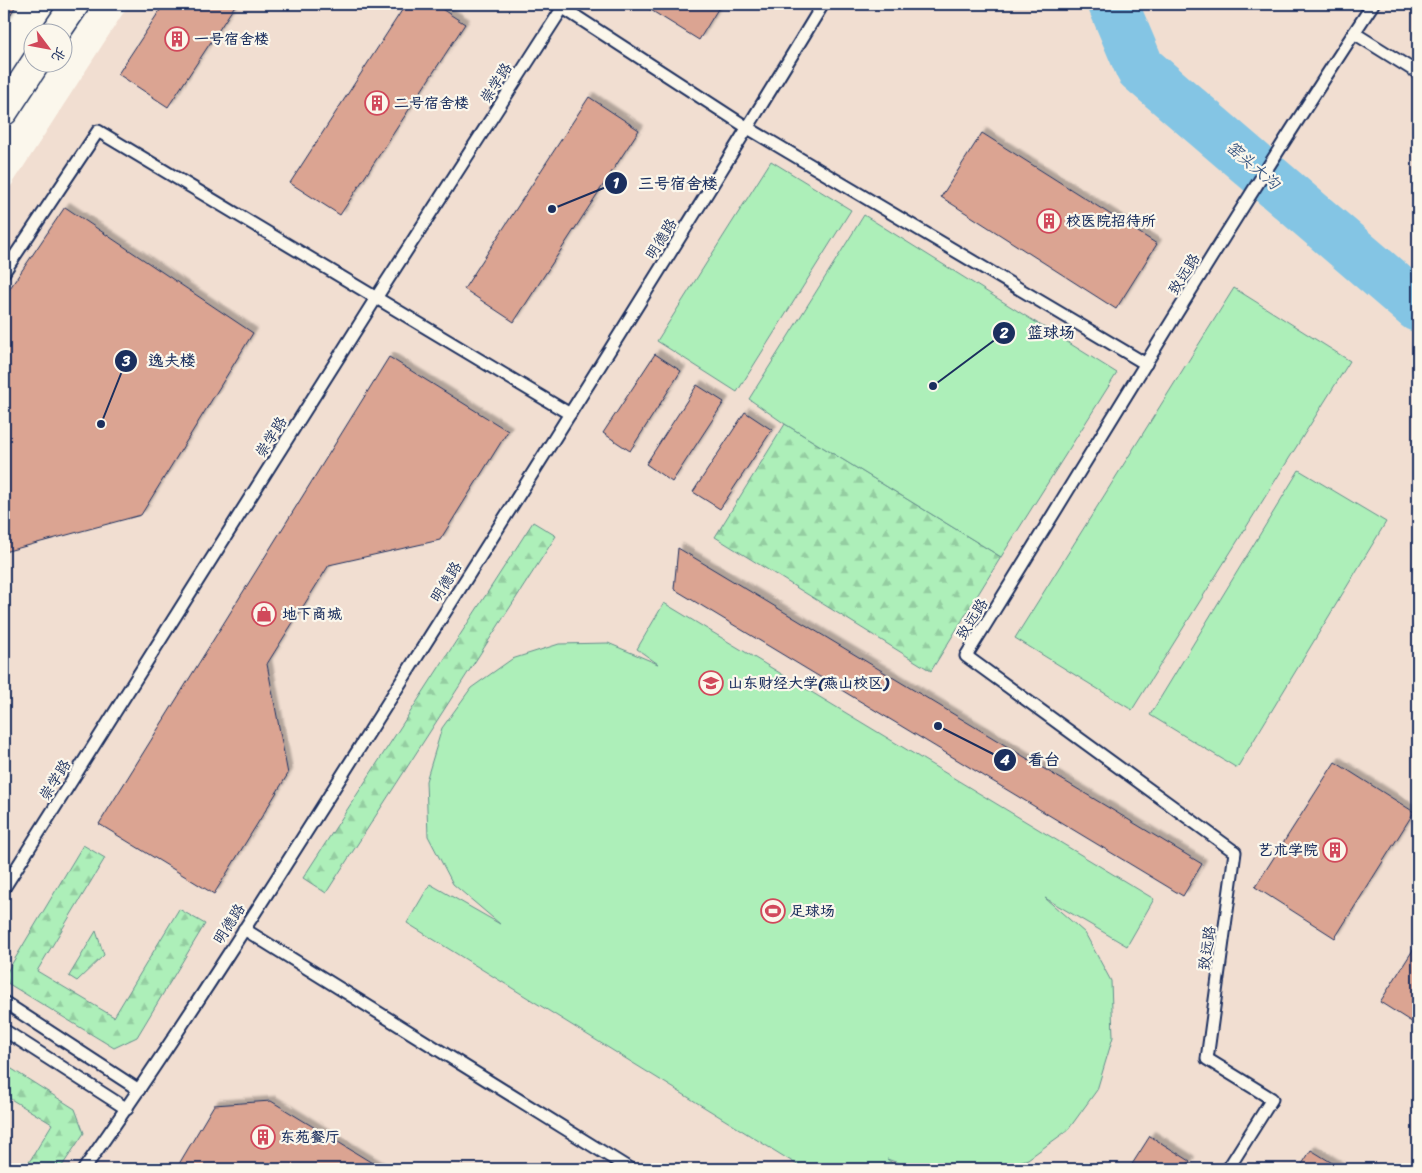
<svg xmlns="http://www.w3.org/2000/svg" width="1422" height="1173" viewBox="0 0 1422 1173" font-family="Sriracha,'LXGW WenKai TC',sans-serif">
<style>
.built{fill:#f1ded1}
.forest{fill:url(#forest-firs);stroke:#648f8c}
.pitch{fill:#adefb9;stroke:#648f8c}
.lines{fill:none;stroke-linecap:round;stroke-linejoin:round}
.river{stroke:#84c5e4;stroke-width:50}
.building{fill:#dba492;stroke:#1b2f5e;filter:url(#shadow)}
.lane-casing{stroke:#1b2f5e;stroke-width:15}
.secondary-casing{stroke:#1b2f5e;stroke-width:31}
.lane{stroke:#fbf7ec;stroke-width:11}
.secondary{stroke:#fbf7ec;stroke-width:28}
.labels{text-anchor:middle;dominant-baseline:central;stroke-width:4.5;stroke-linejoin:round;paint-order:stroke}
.poi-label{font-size:15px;font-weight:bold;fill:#1b2f5e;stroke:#fbf7ec;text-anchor:start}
.street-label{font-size:15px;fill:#1b2f5e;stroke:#fbf7ec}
.water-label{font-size:16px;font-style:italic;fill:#355480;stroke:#fbf7ec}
.leader{fill:none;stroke:#1b2f5e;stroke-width:2}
.callout-dot{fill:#1b2f5e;stroke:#fbf7ec;stroke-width:2}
.mark-label{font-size:15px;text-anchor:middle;font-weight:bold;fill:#fff}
.callout-label{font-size:16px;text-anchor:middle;font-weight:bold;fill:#1b2f5e;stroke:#fbf7ec;stroke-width:4.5;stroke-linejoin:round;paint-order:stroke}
</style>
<defs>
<pattern id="forest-firs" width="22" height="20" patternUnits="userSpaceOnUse" patternTransform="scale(1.25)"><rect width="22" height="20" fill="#adefb9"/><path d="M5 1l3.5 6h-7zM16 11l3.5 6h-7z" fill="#94cda1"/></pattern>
<filter id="shadow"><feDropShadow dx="4.5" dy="-4.5" stdDeviation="1" flood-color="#0004"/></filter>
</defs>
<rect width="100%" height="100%" fill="#fbf7ec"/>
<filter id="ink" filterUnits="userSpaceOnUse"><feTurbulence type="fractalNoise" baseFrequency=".02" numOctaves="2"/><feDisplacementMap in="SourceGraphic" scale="10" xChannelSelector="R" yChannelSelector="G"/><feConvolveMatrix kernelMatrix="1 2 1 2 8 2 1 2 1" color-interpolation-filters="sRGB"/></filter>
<g filter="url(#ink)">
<path class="built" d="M129,4H1418V1169H4V197Z"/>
<g class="forest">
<path d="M785,424L1001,557L931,671L715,537Z"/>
<path d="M533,522L556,536L326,893L303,878Z"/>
<path d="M83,845L105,858L37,971L114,1017L179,909L205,924L137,1037L114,1048L4,981V977Z"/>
<path d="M96,931L104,955L77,981L69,976Z"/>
<path d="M4,1064L75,1109L84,1133L60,1169H25L52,1124L4,1095Z"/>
</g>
<g class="pitch">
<path d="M771,161L851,210L737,392L657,341Z"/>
<path d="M864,215L1117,373L1001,557L785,424L749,399Z"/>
<path d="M1234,288L1350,361L1132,710L1015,638Z"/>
<path d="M1299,470L1386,522L1237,768L1150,715Z"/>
<path d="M664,603L1154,899L1127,946L1045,898L1085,933L1111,981L1113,1037L1097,1090L1068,1130L1028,1159L998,1169H915L887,1159L892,1163L889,1169H804L407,923L430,884L500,924L453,884L428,836L426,781L442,728L471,688L512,659L559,644L608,643L658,664L637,649Z"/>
</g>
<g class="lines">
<path class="river" d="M1113,4L1140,68L1418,307"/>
</g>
<g class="building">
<path d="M4,4H17L4,25Z"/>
<path d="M164,4H236L168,107L118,74Z"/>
<path d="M406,4H434L465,24L340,215L290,183Z"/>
<path d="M641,4H721L699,40Z"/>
<path d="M589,97L639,130L514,322L464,289Z"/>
<path d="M982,133L1157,244L1116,309L941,197Z"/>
<path d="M65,207L253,333L141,515L4,552V297Z"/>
<path d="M655,354L681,371L630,451L603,433Z"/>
<path d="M389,357L508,431L440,540L329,565L267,664L288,774L214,894L99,824Z"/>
<path d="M697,385L724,402L672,482L646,464Z"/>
<path d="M745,412L772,430L720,509L693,492Z"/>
<path d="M678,548L1202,864L1183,896L674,589Z"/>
<path d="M1335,762L1414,812L1335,938L1255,887Z"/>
<path d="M1418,942V1026L1380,1002Z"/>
<path d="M271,1101L382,1169H176L214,1105Z"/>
<path d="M1150,1136L1190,1161L1185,1169H1129Z"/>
<path d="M1311,1150L1342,1169H1299Z"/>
</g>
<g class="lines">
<g class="lane-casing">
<g id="lane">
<path d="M557,4L748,128L1146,364"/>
<path d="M1354,33L1418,73"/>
<path d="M4,272L98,131L570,414"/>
<path d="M4,888L376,298L565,4"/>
<path d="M244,929L630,1169"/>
<path d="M4,1002L139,1090"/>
<path d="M4,1030L127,1109"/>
<path d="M84,1169C193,1014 293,853 394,693C539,464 683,235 823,4"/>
<path d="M1228,1169L1272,1099L1207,1059L1235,852L966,656C1101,438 1232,218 1373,4"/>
</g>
</g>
<g class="secondary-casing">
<g id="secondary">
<path d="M56,32L75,4"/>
<path d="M4,111L36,62"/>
</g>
</g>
<use href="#lane" class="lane"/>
<use href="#secondary" class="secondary"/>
</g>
</g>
<defs>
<g id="building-ring" transform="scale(1.25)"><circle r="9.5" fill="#fbf7ec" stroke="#d1495b" stroke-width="1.5"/><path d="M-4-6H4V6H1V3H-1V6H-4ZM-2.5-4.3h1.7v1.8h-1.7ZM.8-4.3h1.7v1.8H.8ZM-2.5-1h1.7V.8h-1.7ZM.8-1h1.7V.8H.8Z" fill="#d1495b"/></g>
<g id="shop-ring" transform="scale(1.25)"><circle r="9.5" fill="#fbf7ec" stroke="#d1495b" stroke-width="1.5"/><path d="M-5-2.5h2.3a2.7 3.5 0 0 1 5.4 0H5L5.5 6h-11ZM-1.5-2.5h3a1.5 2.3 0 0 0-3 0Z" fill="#d1495b"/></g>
<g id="university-ring" transform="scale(1.25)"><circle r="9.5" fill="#fbf7ec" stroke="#d1495b" stroke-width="1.5"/><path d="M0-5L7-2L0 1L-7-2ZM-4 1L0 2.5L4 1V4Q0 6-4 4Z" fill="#d1495b"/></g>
<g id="stadium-ring" transform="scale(1.25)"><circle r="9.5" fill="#fbf7ec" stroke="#d1495b" stroke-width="1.5"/><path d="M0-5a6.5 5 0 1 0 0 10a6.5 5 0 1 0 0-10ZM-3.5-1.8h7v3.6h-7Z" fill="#d1495b"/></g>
</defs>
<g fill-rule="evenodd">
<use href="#building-ring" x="177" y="39"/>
<use href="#building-ring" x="377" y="103"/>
<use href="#building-ring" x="1049" y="221"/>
<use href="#shop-ring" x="264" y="614"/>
<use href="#university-ring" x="711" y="683"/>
<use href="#building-ring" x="1335" y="850"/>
<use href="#stadium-ring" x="773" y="911"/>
<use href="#building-ring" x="263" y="1137"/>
</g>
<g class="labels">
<g class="poi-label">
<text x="194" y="39">一号宿舍楼</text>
<text x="394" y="103">二号宿舍楼</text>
<text x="1066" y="221">校医院招待所</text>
<text x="282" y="614">地下商城</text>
<text x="728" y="683">山东财经大学(燕山校区)</text>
<text x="1318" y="850" text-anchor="end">艺术学院</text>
<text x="790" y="911">足球场</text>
<text x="280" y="1137">东苑餐厅</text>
</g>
<g class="street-label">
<text transform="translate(496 83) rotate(-57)">崇学路</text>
<text transform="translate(661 239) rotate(-58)">明德路</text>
<text transform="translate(1184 274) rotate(-58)">致远路</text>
<text transform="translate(271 437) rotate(-58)">崇学路</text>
<text transform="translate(446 582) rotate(-58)">明德路</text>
<text transform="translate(972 619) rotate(-58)">致远路</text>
<text transform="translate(55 780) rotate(-58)">崇学路</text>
<text transform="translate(229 924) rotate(-57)">明德路</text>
<text transform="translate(1207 948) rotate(-82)">致远路</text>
</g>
<g class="water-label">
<text transform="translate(1253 165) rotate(41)">窑头大沟</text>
</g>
</g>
<path class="leader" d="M552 209L616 183M933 386L1004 333M101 424L126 361M938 726L1005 760"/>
<g class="callout-dot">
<circle cx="552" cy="209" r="5"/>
<circle cx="933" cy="386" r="5"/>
<circle cx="101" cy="424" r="5"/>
<circle cx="938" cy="726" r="5"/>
<circle cx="616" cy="183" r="12"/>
<circle cx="1004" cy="333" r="12"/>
<circle cx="126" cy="361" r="12"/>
<circle cx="1005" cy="760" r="12"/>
</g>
<g class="mark-label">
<text x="616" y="188">1</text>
<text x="1004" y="338">2</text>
<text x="126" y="366">3</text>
<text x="1005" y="765">4</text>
</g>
<g class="callout-label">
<text x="678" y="189">三号宿舍楼</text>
<text x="1051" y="338">篮球场</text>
<text x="172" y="366">逸夫楼</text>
<text x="1044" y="765">看台</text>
</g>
<rect width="1422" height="1173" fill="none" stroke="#fbf7ec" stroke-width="20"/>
<rect x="10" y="10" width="1402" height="1153" fill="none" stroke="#1b2f5e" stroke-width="2" filter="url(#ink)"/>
<g transform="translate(48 48) rotate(122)"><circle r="24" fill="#fbf7ec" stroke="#a1a7b3"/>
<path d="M0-4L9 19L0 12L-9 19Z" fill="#d1495b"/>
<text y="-8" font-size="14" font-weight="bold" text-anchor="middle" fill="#1b2f5e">北</text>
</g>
</svg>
